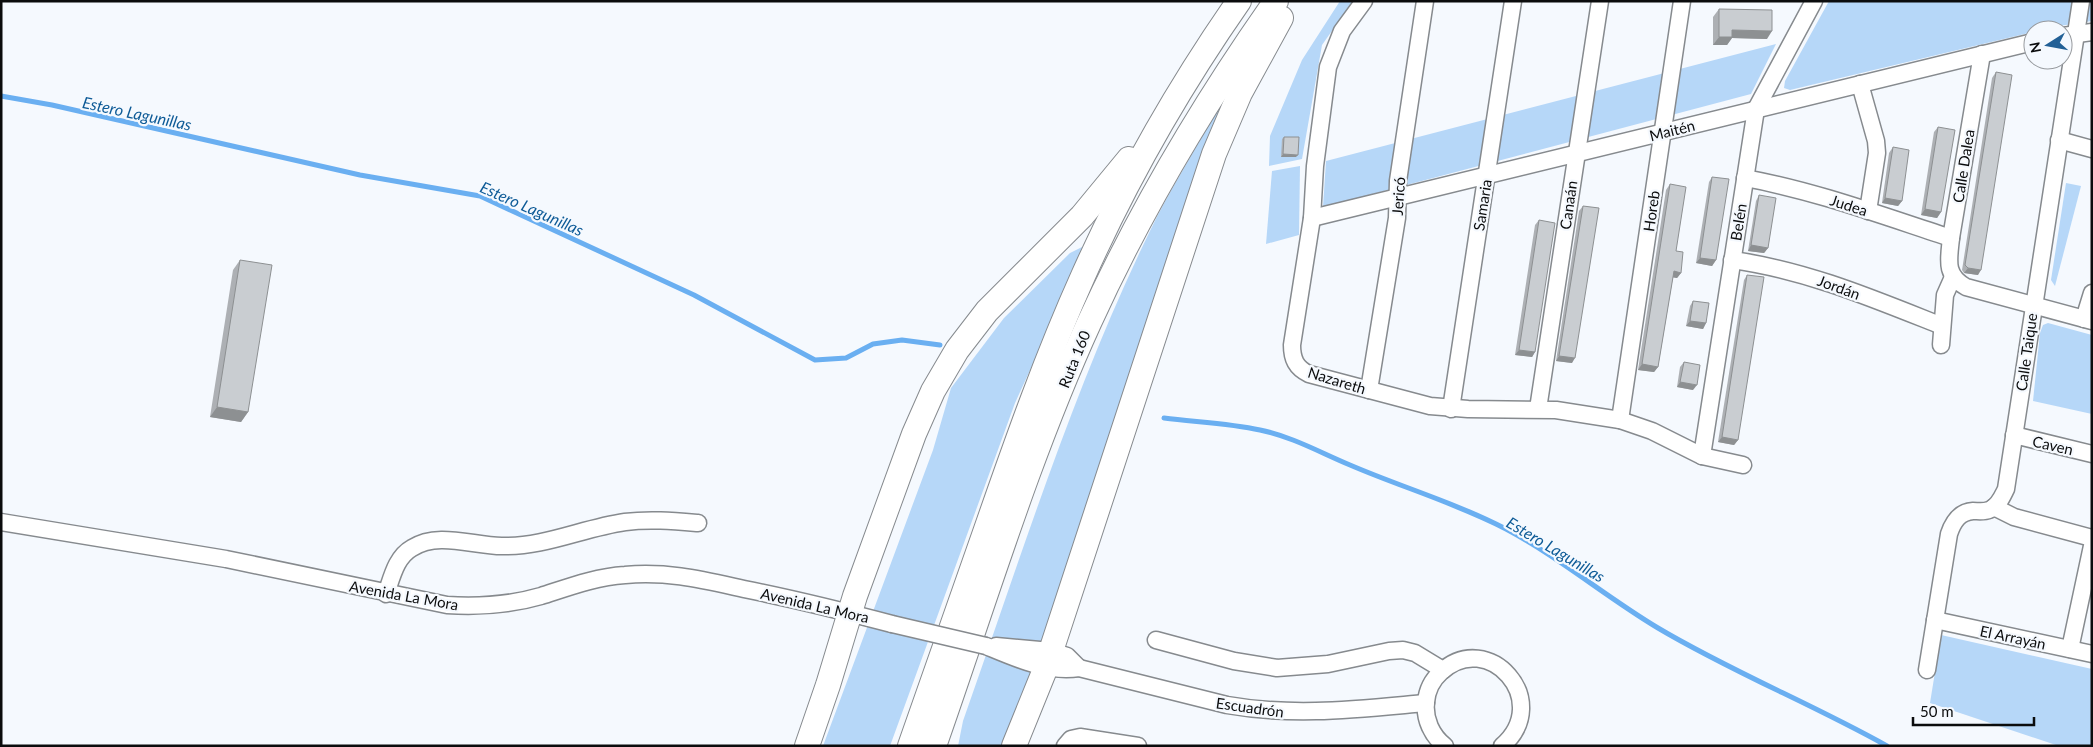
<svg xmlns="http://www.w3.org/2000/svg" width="2093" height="747" viewBox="0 0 2093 747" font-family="Lato,sans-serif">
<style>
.green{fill:#b6d7f8}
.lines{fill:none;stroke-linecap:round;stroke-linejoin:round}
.stream{stroke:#6aaff1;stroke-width:5}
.minor-casing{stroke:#868a8e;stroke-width:19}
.highway-casing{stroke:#868a8e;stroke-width:26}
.minor{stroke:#fff;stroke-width:16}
.highway{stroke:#fff;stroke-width:24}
.minor-bridge-casing{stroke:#868a8e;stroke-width:19;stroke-linecap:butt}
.minor-bridge{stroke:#fff;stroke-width:16}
.wall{fill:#adb0b4}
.shaded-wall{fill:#8d9092}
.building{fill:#c9cdd1;stroke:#8d9092}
.labels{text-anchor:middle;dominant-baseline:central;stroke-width:4.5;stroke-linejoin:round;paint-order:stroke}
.street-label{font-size:15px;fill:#0b0c0d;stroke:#f5f9fe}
.water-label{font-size:16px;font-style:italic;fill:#0e5b97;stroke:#f5f9fe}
</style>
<rect width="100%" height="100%" fill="#f5f9fe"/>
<g class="green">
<path d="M1340,1H1353L1322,45L1302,159L1269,166L1270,136L1302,60Z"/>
<path d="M1829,1H2092V21L2033,30V32L1790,90L1784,88L1785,81Z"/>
<path d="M1776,44L1751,94L1323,207L1326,161Z"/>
<path d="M1221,104L1160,299L1061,598L1003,746H958L963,721C1021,557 1073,389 1149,233C1170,189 1197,147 1221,104Z"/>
<path d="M1300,166L1299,235L1266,244L1272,171Z"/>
<path d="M2066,183L2081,186L2055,286L2051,280Z"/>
<path d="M1082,247V257L1015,403L890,746H823L933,450L951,388L1004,318L1070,253Z"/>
<path d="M2048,323L2092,335V414L2033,401L2040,333L2043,325Z"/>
<path d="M1941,635L2092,669V746H2059L1930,703Z"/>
</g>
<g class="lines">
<g class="stream">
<path d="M1,96L52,105L360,175L480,196L694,295L815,360L846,358L873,344L902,340L940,345"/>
<path d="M1164,418C1195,422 1229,423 1260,430C1293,437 1319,452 1350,465C1401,487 1456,503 1506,529C1559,557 1606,597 1658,628C1732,672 1812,704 1887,746"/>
</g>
<g class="minor-casing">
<g id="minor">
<path d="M1364,1L1342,31L1328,67L1315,166L1312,218L1292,345C1292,359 1296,368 1309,374L1430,406L1468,409L1556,410L1620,420L1652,431L1702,456L1743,465"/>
<path d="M2063,36L2092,32"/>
<path d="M1982,54L1951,238C1949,259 1944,275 1966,287L2092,321"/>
<path d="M1860,84L1876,141L1877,153L1868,211"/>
<path d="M2059,140L2092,149"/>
<path d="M1745,178C1816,191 1883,216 1951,238"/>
<path d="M1312,218L2033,42"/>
<path d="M1732,260C1806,270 1874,299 1942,326"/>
<path d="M2084,319L2092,293"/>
<path d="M1941,345L1945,295L1953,277"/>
<path d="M1369,390L1397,218L1398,181L1425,1"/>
<path d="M1451,409L1513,1"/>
<path d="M1538,409L1600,1"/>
<path d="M1620,420L1682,1"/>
<path d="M2014,435L2092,454"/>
<path d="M1702,456L1756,109L1814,1"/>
<path d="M1994,507L2014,517L2092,538"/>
<path d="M1,522L226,559L447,605C479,607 510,605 541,596C569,587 595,577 625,575C668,571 703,580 744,589C794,599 843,611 892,624"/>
<path d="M386,594C392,577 396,557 412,548C438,531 473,546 502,546C545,547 583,528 625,522C649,519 673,521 698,523"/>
<path d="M1935,620L2092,654"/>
<path d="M1156,640L1234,661L1277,668L1328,664L1389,651L1403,650L1415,653L1443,670"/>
<path d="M986,646C1015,658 1047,673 1079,668L1227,705C1295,717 1358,709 1426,703"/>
<path d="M996,646L1051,651L1067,656L1079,668"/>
<path d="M2070,649L2092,546"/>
<path d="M1927,670L1949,534C1953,522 1959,512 1973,511C1978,511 1984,512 1989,510C1998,507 2002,497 2006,489L2081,1"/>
<path d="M1065,746L1071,739L1080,737L1138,746"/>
<path d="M1445,746C1432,736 1424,719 1426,702C1427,691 1432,680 1441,672C1488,628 1554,701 1502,746"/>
</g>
</g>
<g class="highway-casing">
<g id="highway">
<path d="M1051,651L1214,154L1240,93L1281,18"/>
<path d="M807,746L828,685L855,596L914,434L933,391L957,350L987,311L1082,216L1129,159"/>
<path d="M910,746C936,671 962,596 989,521C1018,438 1047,356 1083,276C1126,180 1179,87 1239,1"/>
<path d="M934,746C984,604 1027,459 1089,323C1141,209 1204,103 1276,1"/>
<path d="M1014,746L1046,667"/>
</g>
</g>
<use href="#minor" class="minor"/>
<use href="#highway" class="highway"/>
<g class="minor-bridge-casing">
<path id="minor-bridge" d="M892,624L986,646"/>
</g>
<use href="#minor-bridge" class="minor-bridge"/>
</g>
<g class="wall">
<path d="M1719,9L1767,39L1732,38L1727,45H1713V17Z"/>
<path d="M1996,72L1978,275L1964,273L1962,270L1992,78Z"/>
<path d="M1938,127L1941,212L1937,218L1921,215L1934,132Z"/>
<path d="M1284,137L1296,157H1281L1282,139Z"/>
<path d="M1893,147L1902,201L1898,206L1882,203L1889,153Z"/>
<path d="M1712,177L1716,260L1712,266L1696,263L1709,182Z"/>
<path d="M1670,184L1676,251L1681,273L1677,278L1673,277L1658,367L1654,372L1638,370L1666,190Z"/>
<path d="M1759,195L1768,248L1764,253L1748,251L1756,201Z"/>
<path d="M1583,206L1572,363L1556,361L1579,211Z"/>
<path d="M1539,220L1535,352L1532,357L1515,355L1535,225Z"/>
<path d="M240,260L248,412L241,422L210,417L233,270Z"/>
<path d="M1747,275L1738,440L1734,445L1718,442L1744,280Z"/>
<path d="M1693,301L1706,323L1703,329L1686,326L1690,306Z"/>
<path d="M1684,362L1693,390L1677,387L1680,367Z"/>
</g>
<g class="shaded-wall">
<path d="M1732,30L1772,31L1767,39L1732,38L1727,45H1713L1719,37Z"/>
<path d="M1283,154L1298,155L1296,157H1281Z"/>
<path d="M1885,198L1902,201L1898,206L1882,203Z"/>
<path d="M1925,209L1941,212L1937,218L1921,215Z"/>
<path d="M1751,245L1768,248L1764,253L1748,251Z"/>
<path d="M1700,258L1716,260L1712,266L1696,263Z"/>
<path d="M1968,268L1981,270L1978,275L1964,273Z"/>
<path d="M1674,271L1681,273L1677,278L1670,277Z"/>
<path d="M1690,321L1706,323L1703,329L1686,326Z"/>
<path d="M1519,350L1535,352L1532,357L1515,355Z"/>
<path d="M1559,356L1575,358L1572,363L1556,361Z"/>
<path d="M1642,364L1658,367L1654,372L1638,370Z"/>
<path d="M1680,382L1697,385L1693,390L1677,387Z"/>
<path d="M217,407L248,412L241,422L210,417Z"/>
<path d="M1722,437L1738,440L1734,445L1718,442Z"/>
</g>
<g class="building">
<path d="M1719,9L1772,10V31L1732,30V37H1719Z"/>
<path d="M1996,72L2012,75L1981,270L1968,268L1965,265Z"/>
<path d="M1938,127L1955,130L1941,212L1925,209Z"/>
<path d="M1284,137H1299L1298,155L1283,154Z"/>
<path d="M1893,147L1909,150L1902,201L1885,198Z"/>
<path d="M1712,177L1729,179L1716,260L1700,258Z"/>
<path d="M1670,184L1686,187L1676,251L1683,252L1681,273L1674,271L1658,367L1642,364Z"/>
<path d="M1759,195L1776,198L1768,248L1751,245Z"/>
<path d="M1583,206L1599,208L1575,358L1559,356Z"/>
<path d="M1539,220L1555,223L1535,352L1519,350Z"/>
<path d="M240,260L272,265L248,412L217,407Z"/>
<path d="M1747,275L1764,277L1738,440L1722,437Z"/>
<path d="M1693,301L1709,303L1706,323L1690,321Z"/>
<path d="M1684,362L1700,365L1697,385L1680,382Z"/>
</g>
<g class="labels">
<g class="street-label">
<text transform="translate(1672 130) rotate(-14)">Maitén</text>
<text transform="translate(1963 166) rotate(-81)">Calle Dalea</text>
<text transform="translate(1398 196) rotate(-86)">Jericó</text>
<text transform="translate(1482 205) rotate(-81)">Samaria</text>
<text transform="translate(1568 205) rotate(-82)">Canaán</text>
<text transform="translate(1849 205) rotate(18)">Judea</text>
<text transform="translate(1651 211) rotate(-82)">Horeb</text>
<text transform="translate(1738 222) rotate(-81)">Belén</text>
<text transform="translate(1839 287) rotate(20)">Jordán</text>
<text transform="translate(2026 352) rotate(-82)">Calle Taique</text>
<text transform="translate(1074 359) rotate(-68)">Ruta 160</text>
<text transform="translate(1337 380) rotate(17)">Nazareth</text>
<text transform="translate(2053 445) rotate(13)">Caven</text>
<text transform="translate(404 595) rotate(10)">Avenida La Mora</text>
<text transform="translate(815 605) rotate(13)">Avenida La Mora</text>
<text transform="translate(2013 637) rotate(12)">El Arrayán</text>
<text transform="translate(1250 707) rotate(8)">Escuadrón</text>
</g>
<g class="water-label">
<text transform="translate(137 113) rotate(12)">Estero Lagunillas</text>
<text transform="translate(532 208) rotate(24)">Estero Lagunillas</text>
<text transform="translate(1556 549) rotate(31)">Estero Lagunillas</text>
</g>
</g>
<rect width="2093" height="747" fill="none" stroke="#0b0c0d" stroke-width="5"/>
<g transform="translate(2048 45) rotate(259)"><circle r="24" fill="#f5f9fe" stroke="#979a9e"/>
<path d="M0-4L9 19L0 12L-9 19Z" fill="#226096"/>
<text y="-8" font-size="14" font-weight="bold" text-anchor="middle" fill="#0b0c0d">N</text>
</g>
<path d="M1913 717v8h121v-8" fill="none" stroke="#0b0c0d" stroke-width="2.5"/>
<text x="1920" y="717" font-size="15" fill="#0b0c0d" stroke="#f5f9fe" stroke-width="4" paint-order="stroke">50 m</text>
</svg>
